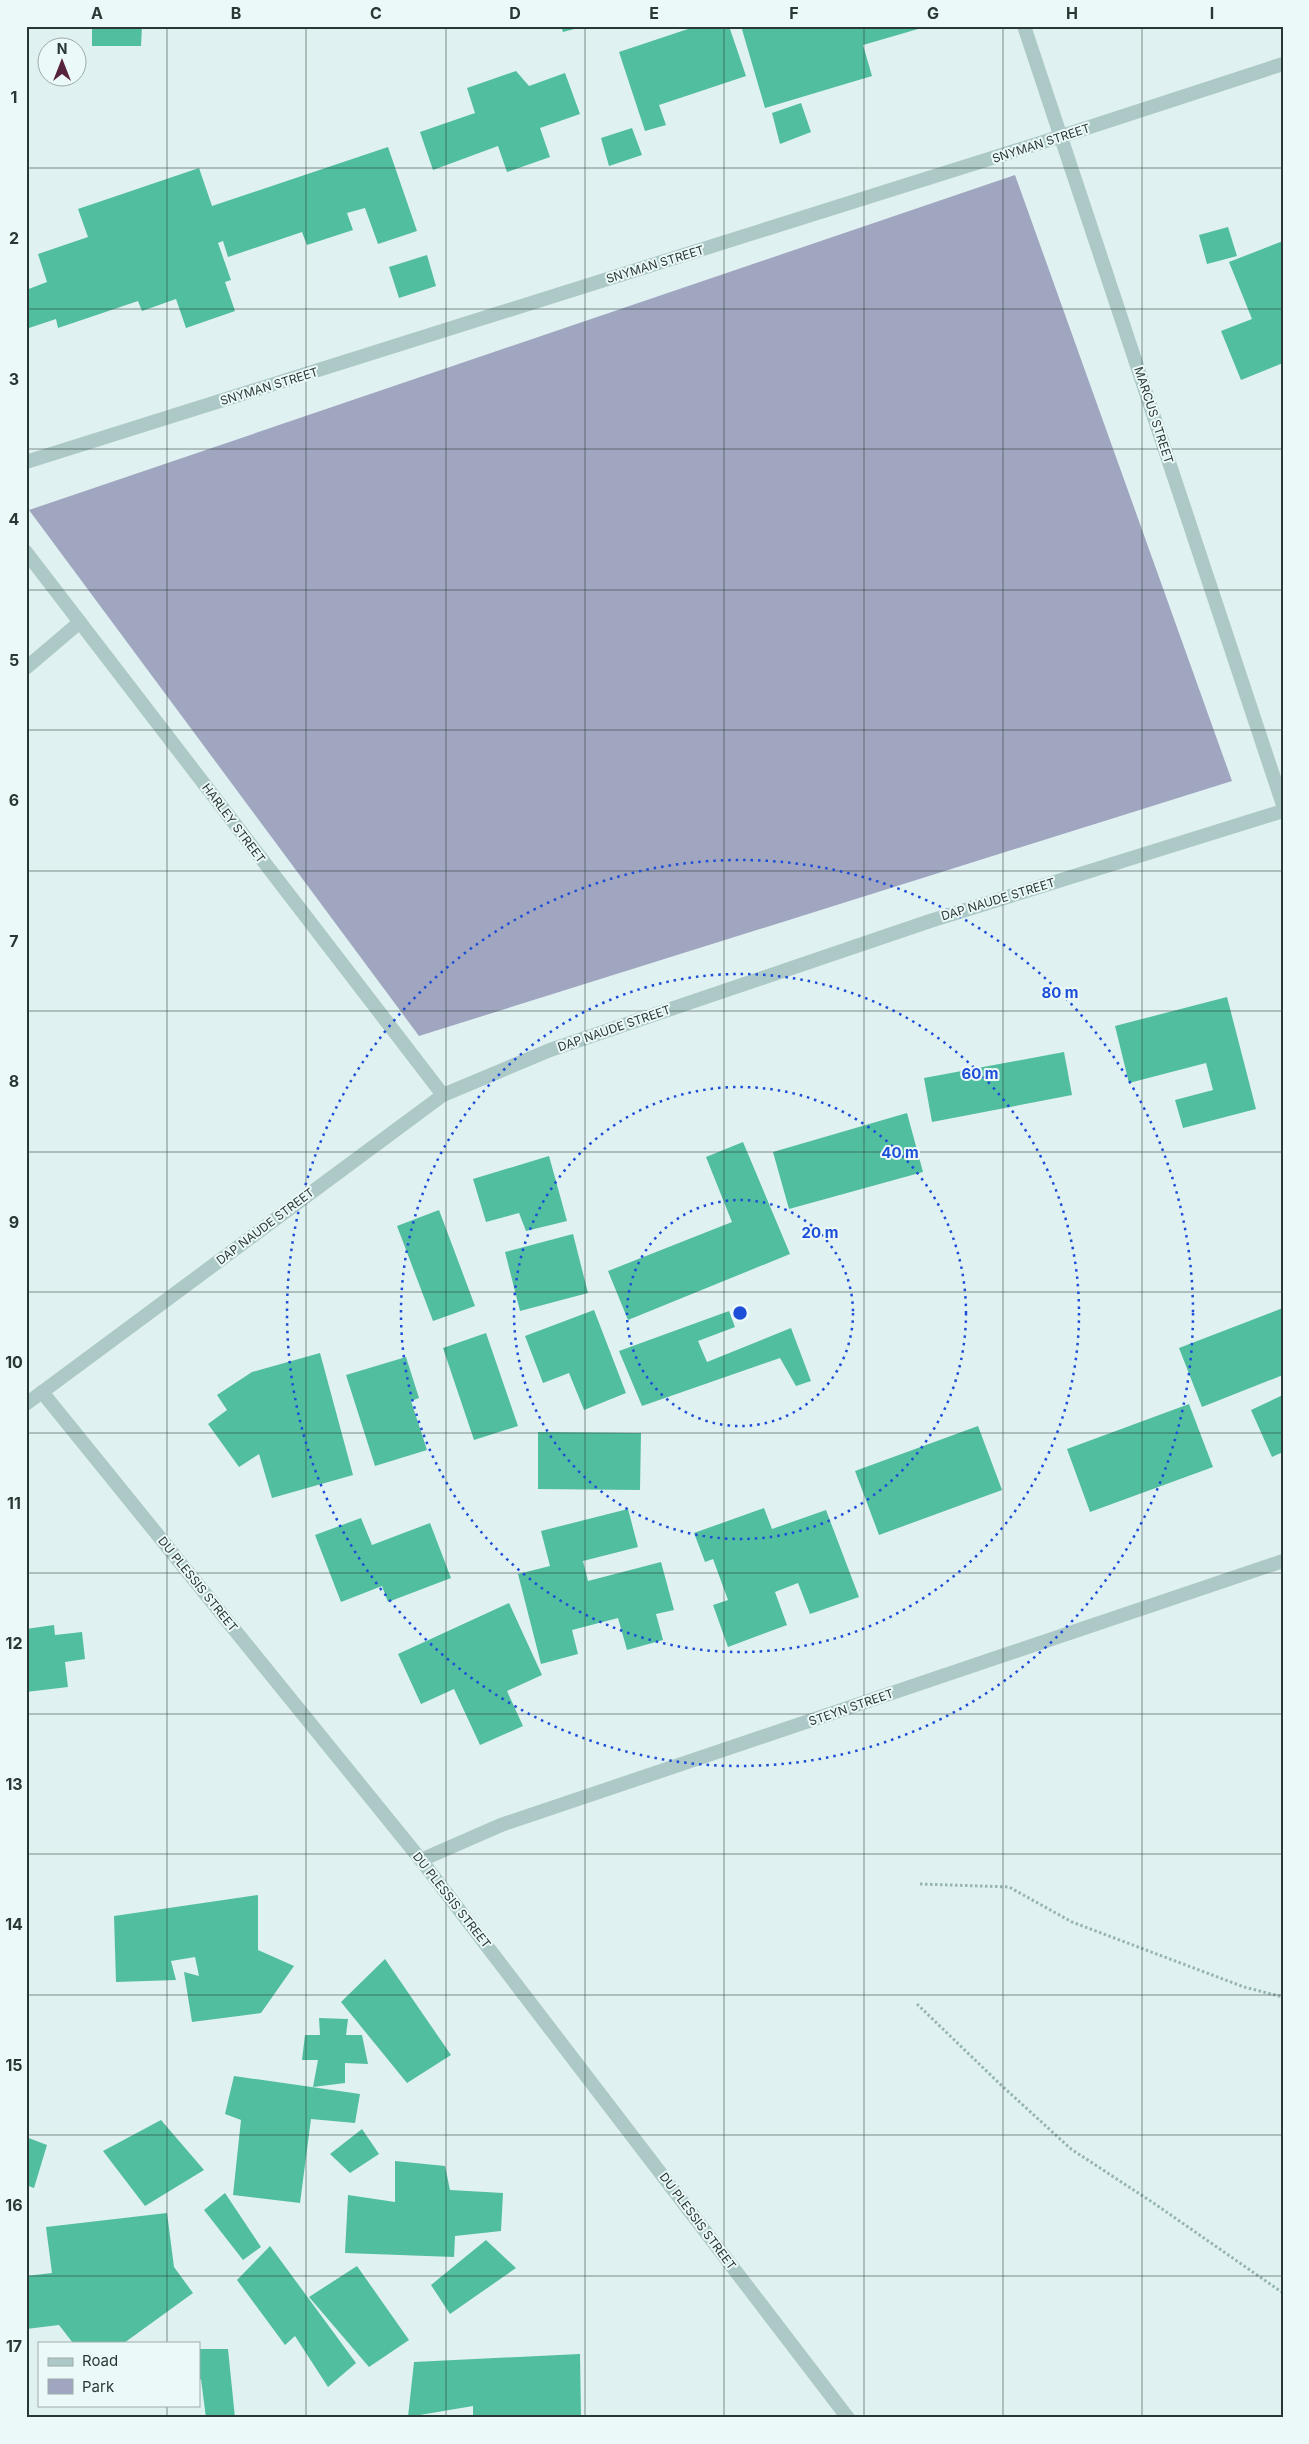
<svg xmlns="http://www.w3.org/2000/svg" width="1309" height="2444" viewBox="0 0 1309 2444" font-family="Inter,sans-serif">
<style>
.green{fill:#a0a6c0}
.building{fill:#51be9f}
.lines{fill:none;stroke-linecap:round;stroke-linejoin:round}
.path{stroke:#96b5b2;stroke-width:3;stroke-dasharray:2.5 2.5;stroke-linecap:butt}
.service{stroke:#acc9c7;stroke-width:14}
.minor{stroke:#acc9c7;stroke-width:14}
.grid{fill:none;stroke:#2a3835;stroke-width:1;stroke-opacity:0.55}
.ring{fill:none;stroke:#1d4ed8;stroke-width:2.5;stroke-dasharray:2.5 5}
.labels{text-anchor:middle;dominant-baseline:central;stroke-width:4;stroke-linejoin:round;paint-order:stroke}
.street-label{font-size:12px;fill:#2a3835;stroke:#ecf9f9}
.centre{fill:#1d4ed8;stroke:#ecf9f9;stroke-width:2.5}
.ring-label{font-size:15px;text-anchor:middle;font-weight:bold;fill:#1d4ed8;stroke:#ecf9f9;stroke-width:4;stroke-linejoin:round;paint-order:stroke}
.neatline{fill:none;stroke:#2a3835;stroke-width:2}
.grid-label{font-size:16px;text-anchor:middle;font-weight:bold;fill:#2a3835}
</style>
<rect width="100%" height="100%" fill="#e0f1f1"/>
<path class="green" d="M1015,175L1232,781L419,1036L29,510Z"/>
<g class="building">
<path d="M92,26H142L141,46H92Z"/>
<path d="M561,26H582V27L563,32Z"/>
<path d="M697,26H729L746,76L659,105L666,125L645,131L619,52Z"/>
<path d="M741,26H925V27L863,45L872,76L765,108Z"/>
<path d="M516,71L529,86L565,73L580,114L540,128L550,157L507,172L498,146L433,170L420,132L475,113L467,88Z"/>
<path d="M801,103L811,132L780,144L772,113Z"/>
<path d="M632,128L642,155L609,166L601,138Z"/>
<path d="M388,147L417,231L378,244L365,208L347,213L353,230L307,245L302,232L228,257L223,241L218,243L231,280L225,282L235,311L186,328L176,299L142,311L138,301L58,328L56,319L26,329V290L47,282L38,254L88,237L78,209L199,168L212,206Z"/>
<path d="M1228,227L1237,256L1207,264L1199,235Z"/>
<path d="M1283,241V363L1241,380L1221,331L1252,319L1229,262Z"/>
<path d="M427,255L436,286L399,298L389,267Z"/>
<path d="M1227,997L1256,1109L1183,1128L1175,1100L1213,1090L1206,1063L1129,1083L1115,1026Z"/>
<path d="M1064,1052L1072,1095L932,1122L924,1078Z"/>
<path d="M907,1113L923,1172L789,1209L773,1152Z"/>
<path d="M743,1142L790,1254L628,1320L608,1271L732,1222L706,1157Z"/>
<path d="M549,1156L567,1221L526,1231L519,1213L486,1222L473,1179Z"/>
<path d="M439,1210L475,1306L433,1321L397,1226Z"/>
<path d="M573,1234L588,1293L520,1311L505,1252Z"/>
<path d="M1283,1308V1375L1202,1407L1179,1348Z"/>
<path d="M594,1310L626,1393L584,1410L569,1373L543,1383L525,1336Z"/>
<path d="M729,1311L735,1327L698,1341L707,1362L791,1328L811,1381L796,1386L780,1358L642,1406L619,1351Z"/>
<path d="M486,1333L518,1426L474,1440L443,1348Z"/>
<path d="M320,1353L353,1475L272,1498L259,1454L239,1467L208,1424L227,1410L217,1395L252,1372Z"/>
<path d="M406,1357L419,1398L411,1401L427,1450L375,1466L346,1375Z"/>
<path d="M1283,1395V1452L1272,1457L1251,1410Z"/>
<path d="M1189,1404L1213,1467L1090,1512L1067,1449Z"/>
<path d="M978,1426L1002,1490L879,1535L855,1471Z"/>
<path d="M538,1432L641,1433L640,1490L538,1489Z"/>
<path d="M764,1508L772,1529L826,1510L859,1597L810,1614L798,1583L775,1592L787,1625L728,1647L713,1605L728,1600L713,1559L705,1562L694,1533Z"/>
<path d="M628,1509L638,1547L583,1561L588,1581L661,1562L674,1610L656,1614L663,1640L627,1650L618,1618L572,1630L578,1654L541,1664L518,1574L550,1566L541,1531Z"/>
<path d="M361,1518L372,1545L430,1523L451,1578L388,1602L382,1586L341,1602L315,1535Z"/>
<path d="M509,1603L542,1675L507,1691L523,1726L480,1745L454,1689L421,1704L398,1654Z"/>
<path d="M54,1625L55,1635L82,1632L85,1659L65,1662L68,1687L26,1692V1629Z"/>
<path d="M258,1895V1950L294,1966L261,2013L192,2022L184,1972L199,1976L195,1957L171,1961L176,1980L116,1982L114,1916Z"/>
<path d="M385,1959L451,2055L407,2083L341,2002Z"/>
<path d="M319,2018L348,2019L346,2035H362L368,2064L345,2063V2083L313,2087L318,2060H302L305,2035H320Z"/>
<path d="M234,2076L360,2094L355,2123L311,2119L300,2203L233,2195L241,2120L225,2114Z"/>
<path d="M161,2120L204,2170L145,2206L103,2151Z"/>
<path d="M362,2129L379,2154L350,2173L330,2154Z"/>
<path d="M26,2137L47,2145L34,2188L26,2185Z"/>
<path d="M395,2161L445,2166L450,2190L503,2193L501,2231L455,2236L454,2257L345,2253L348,2195L395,2202Z"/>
<path d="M225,2193L261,2247L243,2260L204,2210Z"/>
<path d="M167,2213L174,2267L193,2293L124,2343H73L59,2325L26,2329V2276L52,2273L46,2227Z"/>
<path d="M486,2240L516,2268L450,2314L431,2285Z"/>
<path d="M270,2246L356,2363L328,2387L295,2336L285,2345L237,2280Z"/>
<path d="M357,2266L409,2340L369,2367L309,2297Z"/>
<path d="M199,2349H228L235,2418H206L201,2379L199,2380Z"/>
<path d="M580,2354L581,2418H473V2406L408,2417L414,2362Z"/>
</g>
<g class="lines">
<g class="path">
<path d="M920,1884L1009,1887L1072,1922L1244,1987L1283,1997"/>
<path d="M917,2004L1001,2085L1071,2149L1155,2204L1283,2293"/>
</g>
<path class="service" d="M26,668L80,622"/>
<g class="minor">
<path d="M1024,26L1283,805"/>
<path d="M26,462L1062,136L1283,64"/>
<path d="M26,552L443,1095"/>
<path d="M42,1392L421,1860L848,2418"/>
<path d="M26,1404L443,1095L550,1050L930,921L1283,811"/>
<path d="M421,1860L501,1825L1283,1561"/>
</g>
</g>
<path class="grid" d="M167,26V2343M306,26V2418M446,26V2418M585,26V2418M724,26V2418M864,26V2418M1003,26V2418M1142,26V2418M26,168H1283M26,309H1283M26,449H1283M26,590H1283M26,730H1283M26,871H1283M26,1011H1283M26,1152H1283M26,1292H1283M26,1433H1283M26,1573H1283M26,1714H1283M26,1854H1283M26,1995H1283M26,2135H1283M26,2276H1283M167,2405V2418"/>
<g class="ring">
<circle cx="740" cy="1313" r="113"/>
<circle cx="740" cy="1313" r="226"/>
<circle cx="740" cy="1313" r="339"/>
<circle cx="740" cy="1313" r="453"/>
</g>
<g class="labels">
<g class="street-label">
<text transform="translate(1041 143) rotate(-18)">SNYMAN STREET</text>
<text transform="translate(655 264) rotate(-17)">SNYMAN STREET</text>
<text transform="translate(269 386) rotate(-17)">SNYMAN STREET</text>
<text transform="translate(1154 415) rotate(72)">MARCUS STREET</text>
<text transform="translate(234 823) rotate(53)">HARLEY STREET</text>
<text transform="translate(998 899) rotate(-17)">DAP NAUDE STREET</text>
<text transform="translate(614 1028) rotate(-19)">DAP NAUDE STREET</text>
<text transform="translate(265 1226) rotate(-37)">DAP NAUDE STREET</text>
<text transform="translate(198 1584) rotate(51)">DU PLESSIS STREET</text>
<text transform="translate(851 1707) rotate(-19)">STEYN STREET</text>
<text transform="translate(452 1900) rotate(52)">DU PLESSIS STREET</text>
<text transform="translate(698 2221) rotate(53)">DU PLESSIS STREET</text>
</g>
</g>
<circle cx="740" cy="1313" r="8" class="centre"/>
<g class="ring-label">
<text x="1060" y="998">80 m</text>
<text x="980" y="1079">60 m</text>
<text x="900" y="1158">40 m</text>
<text x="820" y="1238">20 m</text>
</g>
<rect width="1309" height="2444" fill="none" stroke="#ecf9f9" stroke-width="55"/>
<rect x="38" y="2342" width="162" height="65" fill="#ecf9f9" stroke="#9eacab"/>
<rect x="48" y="2358" width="25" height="8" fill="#acc9c7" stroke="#9eacab"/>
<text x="82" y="2366" font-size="15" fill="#2a3835">Road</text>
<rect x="48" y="2379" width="25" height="15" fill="#a0a6c0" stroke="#9eacab"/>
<text x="82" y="2392" font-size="15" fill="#2a3835">Park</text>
<g transform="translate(62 62)"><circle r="24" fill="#ecf9f9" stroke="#9eacab"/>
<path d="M0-4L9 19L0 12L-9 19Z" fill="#57223b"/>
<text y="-8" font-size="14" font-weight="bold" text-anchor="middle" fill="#2a3835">N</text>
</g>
<rect x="28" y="28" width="1254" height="2388" class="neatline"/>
<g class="grid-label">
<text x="97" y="19">A</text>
<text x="236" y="19">B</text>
<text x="376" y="19">C</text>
<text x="515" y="19">D</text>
<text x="654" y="19">E</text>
<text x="794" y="19">F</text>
<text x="933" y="19">G</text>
<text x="1072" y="19">H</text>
<text x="1212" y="19">I</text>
<text x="14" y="103">1</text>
<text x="14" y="244">2</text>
<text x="14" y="385">3</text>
<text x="14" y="525">4</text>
<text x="14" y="666">5</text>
<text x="14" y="806">6</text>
<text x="14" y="947">7</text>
<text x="14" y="1087">8</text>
<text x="14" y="1228">9</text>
<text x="14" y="1368">10</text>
<text x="14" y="1509">11</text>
<text x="14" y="1649">12</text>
<text x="14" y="1790">13</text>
<text x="14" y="1930">14</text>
<text x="14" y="2071">15</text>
<text x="14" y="2211">16</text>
<text x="14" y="2352">17</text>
</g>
</svg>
